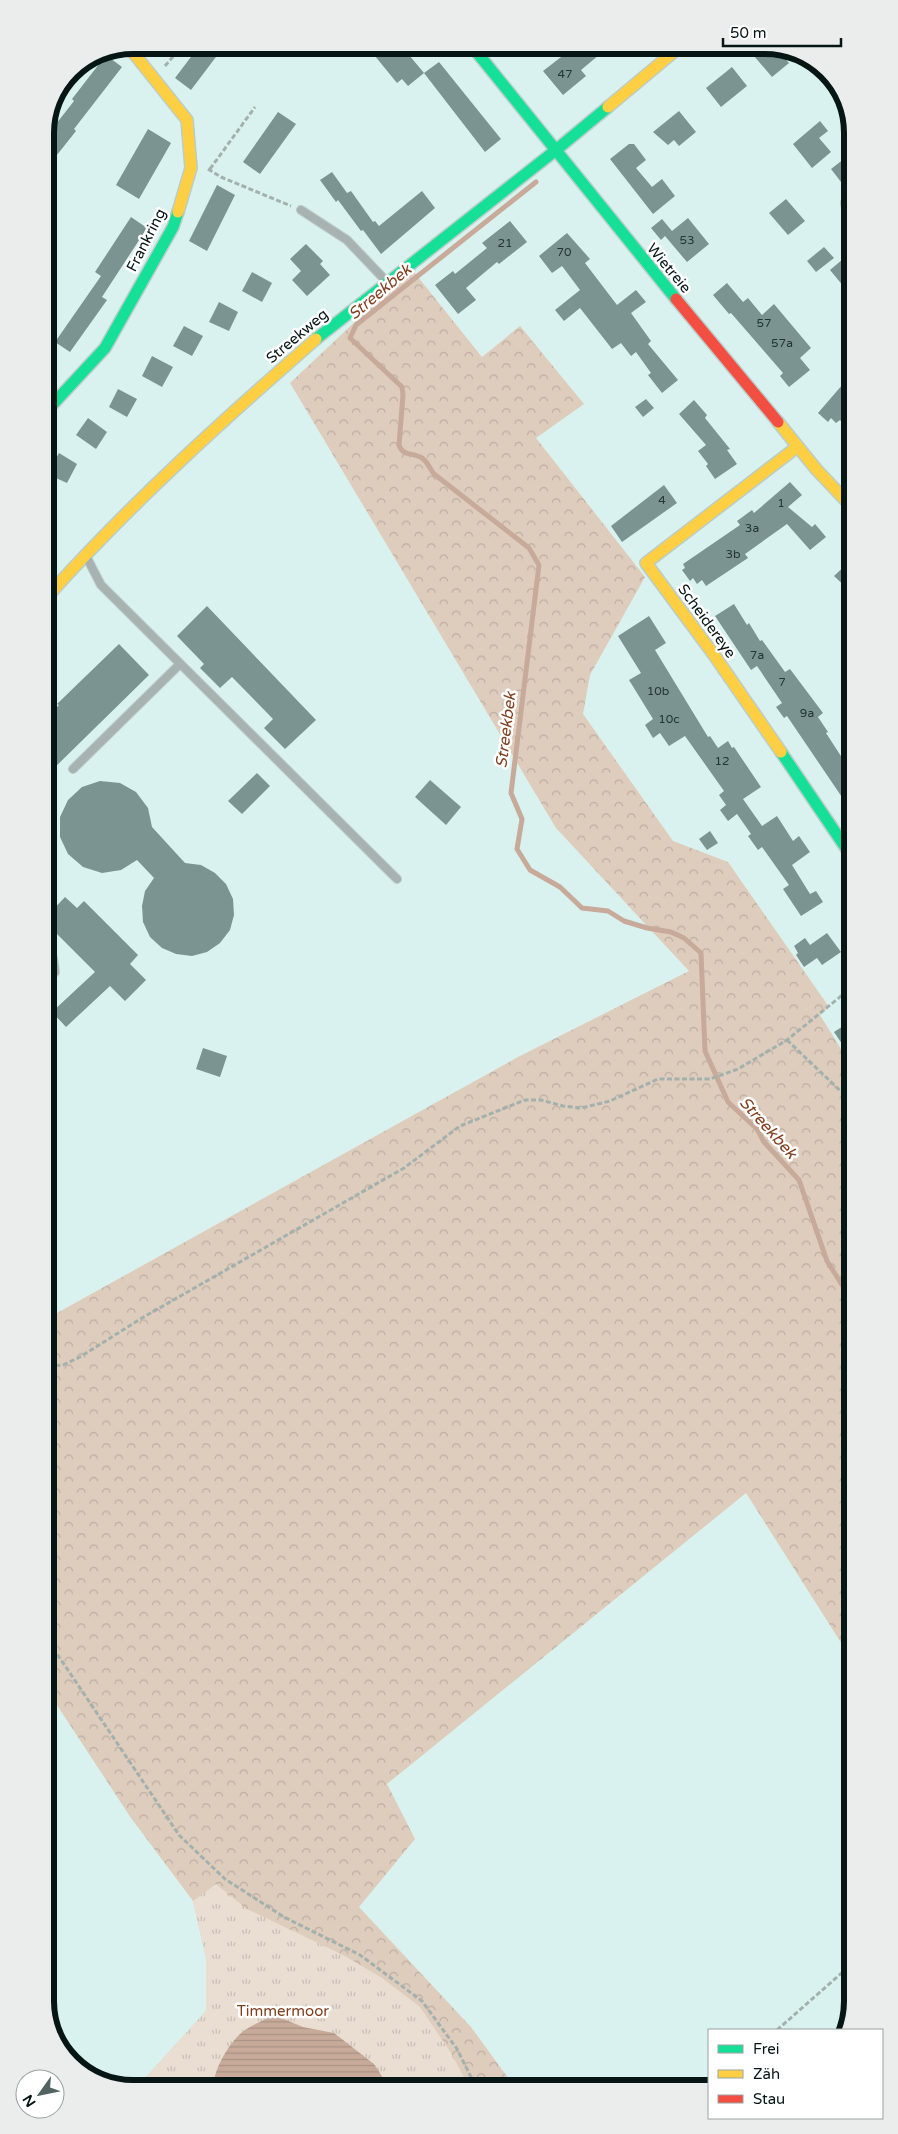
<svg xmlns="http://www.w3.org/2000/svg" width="898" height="2134" viewBox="0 0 898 2134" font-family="'Varela Round',sans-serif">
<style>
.forest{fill:url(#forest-crowns)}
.park{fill:url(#park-tufts)}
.water{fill:url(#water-rules)}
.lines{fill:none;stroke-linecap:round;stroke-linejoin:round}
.stream{stroke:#c7aa99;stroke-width:5}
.building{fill:#7b9492}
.lane-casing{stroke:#bacdca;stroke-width:10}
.street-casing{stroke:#bacdca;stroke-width:18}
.fast-casing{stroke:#bacdca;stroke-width:14}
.slow-casing{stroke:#bacdca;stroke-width:14}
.jam-casing{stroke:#bacdca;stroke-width:14}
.path{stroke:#a3b1ae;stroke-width:3;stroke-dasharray:5 2.5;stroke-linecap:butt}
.lane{stroke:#a7b2b1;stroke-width:8}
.street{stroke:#a7b2b1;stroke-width:15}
.fast{stroke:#16e098;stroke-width:11}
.slow{stroke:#ffcf43;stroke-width:11}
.jam{stroke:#f24e42;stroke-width:11}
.labels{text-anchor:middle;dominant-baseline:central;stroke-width:5;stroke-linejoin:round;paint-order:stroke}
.number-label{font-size:12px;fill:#223634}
.street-label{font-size:15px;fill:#051614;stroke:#fff}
.park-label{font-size:15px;fill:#7f3e1d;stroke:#fff}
.water-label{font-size:16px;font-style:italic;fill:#813f1f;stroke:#fff}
.rim{fill:none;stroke:#051614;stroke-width:6}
</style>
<defs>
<pattern id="forest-crowns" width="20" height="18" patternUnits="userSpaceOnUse" patternTransform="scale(1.25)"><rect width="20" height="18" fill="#deccbd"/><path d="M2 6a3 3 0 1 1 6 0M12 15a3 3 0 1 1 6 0" fill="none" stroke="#bdaea2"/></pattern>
<pattern id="park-tufts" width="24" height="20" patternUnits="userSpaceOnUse" patternTransform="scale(1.25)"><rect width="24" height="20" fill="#eaded3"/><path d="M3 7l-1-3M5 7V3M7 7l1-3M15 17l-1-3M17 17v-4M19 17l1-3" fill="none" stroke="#c7beb4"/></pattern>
<pattern id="water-rules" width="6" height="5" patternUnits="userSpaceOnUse" patternTransform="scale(1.25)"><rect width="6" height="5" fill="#c7aa99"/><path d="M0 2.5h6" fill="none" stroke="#a99283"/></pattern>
</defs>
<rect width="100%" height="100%" fill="#daf2ef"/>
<path class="forest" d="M414,272L482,357L520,326L584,404L536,438L645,577L590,675L583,714L673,841L728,862L829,1007L820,1015L851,1065L852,1660L746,1493L387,1784L415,1839L359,1907L471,2027L514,2086L131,2089L147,2076L206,2011V1958L193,1901L131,1818L49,1693L48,1318L518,1057L689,971L556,828L290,383L360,317Z"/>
<path class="park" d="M216,1884L247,1909L343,1955L382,1978L420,2007L451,2053L469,2087L131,2089L147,2076L206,2011V1958L193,1901Z"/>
<path class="water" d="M274,2015L303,2027L334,2033L374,2064L387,2084L386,2087L213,2088C214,2070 226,2048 239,2035C248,2026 263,2021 274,2015Z"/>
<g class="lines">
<path class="stream" d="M536,182L356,325L350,338L402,387L403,395L399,445C403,457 413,452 422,458C427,461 430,469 434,474L529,548L539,565L511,793L522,819L517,849L530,870L560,887L582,908L608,911L624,921L647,928L671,932L684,938L701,953L705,1051L728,1102L757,1129L764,1142L799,1180L827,1261L851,1299"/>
</g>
<g class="building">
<path d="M200,45H225L191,90L175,78Z"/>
<path d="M366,45H422L409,55L424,73L408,86L402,79L397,83Z"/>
<path d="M579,45H611L581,70L586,76L563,95L543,71L565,54L566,56Z"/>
<path d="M766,45L776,47L789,63L772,77L754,56Z"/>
<path d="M106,55L122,67L74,129L76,131L45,170V138L74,101L72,99Z"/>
<path d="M439,62L501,139L485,152L424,73Z"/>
<path d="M732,67L747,86L721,107L706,88Z"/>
<path d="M679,111L696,132L679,146L674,140L668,145L653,132Z"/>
<path d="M278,112L296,124L260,174L243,162Z"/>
<path d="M820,121L828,131L819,138L831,152L812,168L793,144Z"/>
<path d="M148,129L171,143L139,199L116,185Z"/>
<path d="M629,144H634L646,160L636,168L652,187L662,179L675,196L653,214L610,159Z"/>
<path d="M849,155V175L841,182L831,169Z"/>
<path d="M332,172L347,193L351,191L373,222L375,221L379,226L422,191L435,208L381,254L363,230L361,231L338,200L336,202L320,180Z"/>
<path d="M217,185L235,195L207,251L189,241Z"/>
<path d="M786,199L805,221L788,235L769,213Z"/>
<path d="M131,217L147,228L102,297L107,300L70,352L55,342L101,276L95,272Z"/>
<path d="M688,218L709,244L687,262L665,236L661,240L651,228L662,219L672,231Z"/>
<path d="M510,221L527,242L499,264L497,262L466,288L476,300L458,314L435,285L453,271L455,274L487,248L482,243Z"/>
<path d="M567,233L590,259L585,263L617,305L636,290L646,302L631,313L651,341L648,344L678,380L662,393L648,375L651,373L636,352L631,356L621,343L612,349L580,308L564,321L555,310L580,290L562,266L552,273L539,256Z"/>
<path d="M306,244L323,261L320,264L330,275L307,296L292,280L301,271L290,259Z"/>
<path d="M824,247L834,258L816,272L807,261Z"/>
<path d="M849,254V293L830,270Z"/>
<path d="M252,272L272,283L262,302L242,291Z"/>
<path d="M727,283L743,302L748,298L762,315L774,304L811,348L800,358L810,370L789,387L780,376L783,373L731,313L729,314L713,295Z"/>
<path d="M219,302L238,312L229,331L209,322Z"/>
<path d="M184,326L203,336L192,356L173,346Z"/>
<path d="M152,356L173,367L162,387L142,376Z"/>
<path d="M849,377V431L840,420L836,423L831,418L828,422L818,413Z"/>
<path d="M118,389L137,399L127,417L109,407Z"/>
<path d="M646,399L654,408L643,417L635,407Z"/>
<path d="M694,400L707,415L705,418L730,449L727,450L737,464L715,479L706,466L708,464L698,451L706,445L679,414Z"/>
<path d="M88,418L107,432L96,449L76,435Z"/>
<path d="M59,453L77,464L67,483L47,474Z"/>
<path d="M790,482L802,495L788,507L812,527L815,524L826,537L810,550L787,524L745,554L748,558L706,586L702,580L697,584L693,578L690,581L682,570L685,568L683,564L740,525L737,521L752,510L754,513Z"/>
<path d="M664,485L677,503L622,542L611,526Z"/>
<path d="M850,561V591L834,576Z"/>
<path d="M734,604L747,625L749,623L760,641L762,640L785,672L790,669L823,713L818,717L828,732L826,733L850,770V809L787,716L784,718L776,707L782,703L757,666L751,670L715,616Z"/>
<path d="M207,606L316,720L285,749L264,728L273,719L232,677L220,688L200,668L204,664L177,636Z"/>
<path d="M649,616L666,643L655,650L708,737L710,736L718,748L728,741L732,748L734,747L761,787L743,799L762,826L777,816L793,841L799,836L810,852L792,865L810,894L816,891L823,902L801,916L783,889L789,885L762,847L758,850L748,836L751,834L737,814L728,821L720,810L726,805L719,795L724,791L685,736L669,746L660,733L653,738L645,725L653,719L629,680L641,673L618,636Z"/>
<path d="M119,644L149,675L47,775V717L59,705L57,704Z"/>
<path d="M257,773L270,786L242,814L228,801Z"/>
<path d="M430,780L461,807L446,825L415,797Z"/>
<path d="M100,781L120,783L136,792L148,808L152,827L185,863L201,865L215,873L226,884L233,899L234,915L230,930L220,943L207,952L192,956L176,954L162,948L150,937L143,922L142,906L145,891L154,878L137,860L121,870L102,873L83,867L68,854L60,837V817L68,800L82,787Z"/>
<path d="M710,831L718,843L707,850L699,839Z"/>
<path d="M65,897L77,908L84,901L138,955L130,964L146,980L125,1001L110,986L66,1027L52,1012L95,972L47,924V916Z"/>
<path d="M827,933L841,952L822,965L817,958L804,967L796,955L798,953L794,946L805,938L810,945Z"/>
<path d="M851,1021V1057L834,1032Z"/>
<path d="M203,1048L227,1056L220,1077L196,1069Z"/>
</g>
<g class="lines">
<g class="lane-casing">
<g id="lane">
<path d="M301,210L347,240L387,282"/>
<path d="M86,556L101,585L397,879"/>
<path d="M73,769L180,664"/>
<path d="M47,952L53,958L55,972L47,980"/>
</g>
</g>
<g class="street-casing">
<path id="street" d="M849,203V204"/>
</g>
<g class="fast-casing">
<g id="fast">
<path d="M471,45L676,299"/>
<path d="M316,339L556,150L608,107"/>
<path d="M46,405L54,403L105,348L173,227L178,212"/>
<path d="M781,752L850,854"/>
</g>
</g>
<g class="slow-casing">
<g id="slow">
<path d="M128,46L187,120L191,168L178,212"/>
<path d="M608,107L682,45"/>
<path d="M778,422L816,469L849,504"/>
<path d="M46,598C129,505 222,421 316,339"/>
<path d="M781,752L714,655L646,563L797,447"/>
</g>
</g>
<g class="jam-casing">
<path id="jam" d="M676,299L778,422"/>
</g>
<g class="path">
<path d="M165,66L183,45"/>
<path d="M52,112L93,56"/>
<path d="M208,169L221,177L291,206"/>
<path d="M210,169L255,107"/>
<path d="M787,1040L851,1101"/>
<path d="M48,1366L63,1365L80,1357L142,1318L404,1168L460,1126L525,1100H541L563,1106L581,1108L610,1101L658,1079H710L738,1069L787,1040L851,988"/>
<path d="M49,1642L179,1835L225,1879L284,1917L360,1955L422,2001L457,2049L476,2087"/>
<path d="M777,2030L853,1963"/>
</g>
<use href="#lane" class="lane"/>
<use href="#street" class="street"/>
<use href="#fast" class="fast"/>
<use href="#slow" class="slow"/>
<use href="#jam" class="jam"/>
</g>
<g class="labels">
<g class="number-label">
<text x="565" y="74">47</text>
<text x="687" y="240">53</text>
<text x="505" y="243">21</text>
<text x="564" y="252">70</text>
<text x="764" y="323">57</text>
<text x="782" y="343">57a</text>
<text x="662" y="500">4</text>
<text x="781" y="503">1</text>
<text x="752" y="528">3a</text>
<text x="733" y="554">3b</text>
<text x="757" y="655">7a</text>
<text x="782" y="682">7</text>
<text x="658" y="691">10b</text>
<text x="807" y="713">9a</text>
<text x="669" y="719">10c</text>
<text x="722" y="761">12</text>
</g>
<g class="street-label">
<text transform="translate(146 240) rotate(-63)">Frankring</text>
<text transform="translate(669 268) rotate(50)">Wietreie</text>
<text transform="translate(297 336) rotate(-40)">Streekweg</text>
<text transform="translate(707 621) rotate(54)">Scheidereye</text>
</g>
<g class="park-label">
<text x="283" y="2011">Timmermoor</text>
</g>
<g class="water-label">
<text transform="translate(380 292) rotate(-40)">Streekbek</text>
<text transform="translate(506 730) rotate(-83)">Streekbek</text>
<text transform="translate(768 1128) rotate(48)">Streekbek</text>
</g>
</g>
<path d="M0 0H898V2134H0ZM133 54H765A79 79 0 0 1 844 133V2001A79 79 0 0 1 765 2080H133A79 79 0 0 1 54 2001V133A79 79 0 0 1 133 54Z" fill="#ebecec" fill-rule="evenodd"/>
<path class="rim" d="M133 54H765A79 79 0 0 1 844 133V2001A79 79 0 0 1 765 2080H133A79 79 0 0 1 54 2001V133A79 79 0 0 1 133 54Z"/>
<rect x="708" y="2029" width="175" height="90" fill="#ffffff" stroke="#9ba2a1"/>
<rect x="718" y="2045" width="25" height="8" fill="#16e098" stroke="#9ba2a1"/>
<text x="753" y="2054" font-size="15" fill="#051614">Frei</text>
<rect x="718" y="2070" width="25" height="8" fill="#ffcf43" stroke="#9ba2a1"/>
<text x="753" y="2079" font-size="15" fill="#051614">Zäh</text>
<rect x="718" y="2095" width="25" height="8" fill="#f24e42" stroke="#9ba2a1"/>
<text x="753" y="2104" font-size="15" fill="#051614">Stau</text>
<g transform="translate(40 2094) rotate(237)"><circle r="24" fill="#ffffff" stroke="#9ba2a1"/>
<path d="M0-4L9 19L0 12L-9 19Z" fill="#506361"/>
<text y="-8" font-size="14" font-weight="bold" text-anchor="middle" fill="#051614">N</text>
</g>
<path d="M723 38v8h118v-8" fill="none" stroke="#051614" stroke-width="2.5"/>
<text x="730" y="38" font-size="15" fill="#051614" stroke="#ffffff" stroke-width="4" paint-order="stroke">50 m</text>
</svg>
